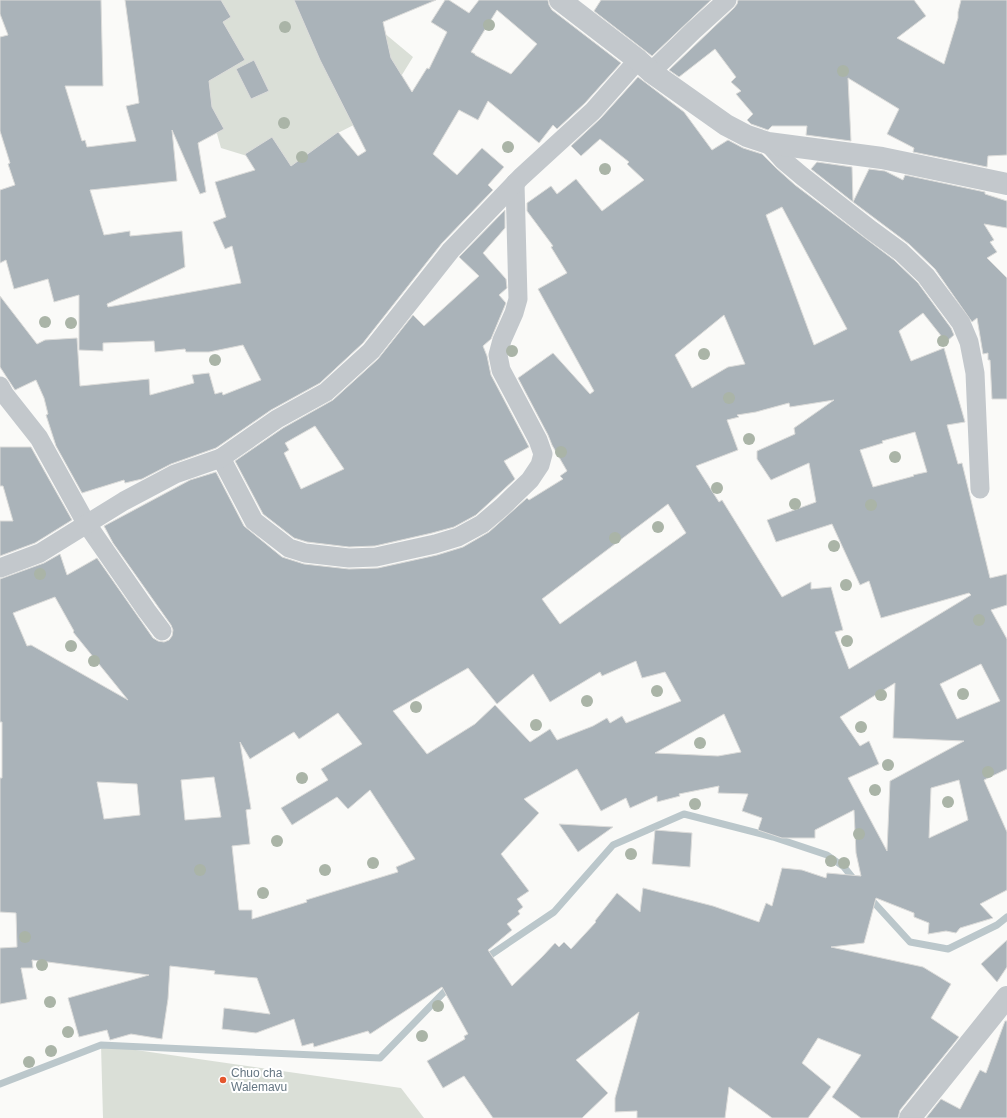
<svg xmlns="http://www.w3.org/2000/svg" width="1007" height="1118" viewBox="0 0 1007 1118" font-family="Helvetica,sans-serif">
<style>
.green{fill:#dadfd7}
.lines{fill:none;stroke-linecap:round;stroke-linejoin:round}
.stream{stroke:#bbc7cb;stroke-width:7}
.building{fill:#aab3b9;stroke:#dcdcda;fill-rule:evenodd}
.minor{stroke:#c3c8cc;stroke-width:19}
.tertiary{stroke:#c3c8cc;stroke-width:22}
.tree{fill:#aab4a7}
.poi-dot{fill:#e4572e;stroke:#fff;stroke-width:1.5}
.labels{text-anchor:middle;dominant-baseline:central;stroke-width:4;stroke-linejoin:round;paint-order:stroke}
.poi-label{font-size:12px;fill:#657683;stroke:#fff;text-anchor:start}
</style>
<rect width="100%" height="100%" fill="#fafaf8"/>
<g class="green">
<path d="M189,0H348L353,7L413,57L379,112L336,134L305,174L221,148L190,37Z"/>
<path d="M101,1045L401,1088L424,1118H103Z"/>
</g>
<g class="lines">
<g class="stream">
<path d="M868,896L910,942L948,949L997,925L1007,917"/>
<path d="M483,960L554,912L613,845L684,814L773,837L827,855L844,867L856,882"/>
<path d="M0,1084L101,1045L380,1058L450,986"/>
</g>
</g>
<g class="building">
<path d="M0,0H101L103,86H65L82,141L85,140L87,147L136,141L126,106L139,103L125,0H221L231,17L223,22L245,60L209,81L212,107L224,129L198,143L206,192L200,194L172,130L177,181L90,190L104,235L130,231V236L182,231L185,267L107,304L108,307L241,283L232,246L225,249L213,222L226,217L215,182L255,170L245,154L272,137L291,166L338,132L358,156L366,151L320,60L294,0H436L383,22L391,58L412,92L427,68L429,69L447,32L431,22L445,0H449L469,13L479,0H548L549,5L552,10L621,63L585,103L557,129L553,125L539,143L488,101L478,120L459,110L433,154L457,175L482,148L504,167L488,185L493,190L442,243L363,343L320,383L271,410L216,448L171,464L142,479L125,483L124,480L82,493L56,446L46,415L48,414L44,398L36,380L15,390L0,367V296L37,344L45,340L77,338L80,386L149,379L150,395L194,383L192,375L209,373L215,394L222,392L223,395L261,380L243,345L209,352H186L185,349L155,352L154,341L103,343V351L79,350V295L54,302L48,279L14,289L6,260L0,263V190L15,185L8,164L10,163L0,131V37L8,35L0,14ZM497,10L537,44L511,74L475,55V54L471,52Z"/>
<path d="M601,0H711L652,56L594,11Z"/>
<path d="M738,0H914L926,16L897,38L944,64L958,18V12L961,0H1007V155L988,156L987,167L913,152L914,148L887,134L899,109L848,78L851,141L806,135L807,126H772L768,130L751,124L747,120L753,114L736,94L741,91L731,82L736,77L715,49L679,77L669,70L734,8L737,4Z"/>
<path d="M254,60L269,91L251,99L236,69Z"/>
<path d="M638,77L684,112L712,150L728,140L743,148L762,154L776,168L795,185L894,260L918,283L951,328L954,335L946,342L923,313L899,331L911,361L944,348L965,422L947,425L958,464L962,463L990,578L1007,574V605L991,610L1007,639V769L984,780L1007,832V890L980,904L993,918L960,928L956,933L946,931L928,934L929,923L914,917V913L876,898L864,943L831,947L923,967L951,984L931,1018L959,1037L900,1110L898,1118H861L832,1097L861,1055L818,1038L802,1063L831,1087L808,1118H772L729,1087L725,1118H637V1111L615,1112V1098L639,1012L576,1060L608,1093L582,1118H493L464,1076L443,1088L427,1061L465,1039L464,1036L468,1034L442,987L370,1034L368,1031L314,1047L313,1043L302,1046L294,1019L256,1033L222,1029L224,1008L270,1014L257,978L214,974L215,971L170,966L168,999L162,1039L131,1034L110,1040L107,1030L79,1037L68,998L149,975L32,960L33,968H21L27,999L0,1004V948L17,947L16,913L0,912V778H2V722H0V579L44,563L60,554L67,575L97,558L153,638L158,641L164,642L169,640L172,636L173,630L171,625L113,543L104,526L190,480L216,472L244,526L282,557L304,564L349,569L378,568L437,555L463,547L489,532L527,498L529,500L563,479L560,476L567,471L552,445L548,435L518,378L553,353L590,394L594,391L538,289L567,273L551,247L553,246L527,211V203L551,186L557,194L576,179L602,211L644,180L627,164L629,162L600,139L581,156L571,146L601,118ZM782,207L847,329L814,345L766,215ZM724,315L745,364L728,367L692,388L675,355ZM834,400L794,428L795,434L757,451V459L771,480L809,463L816,502L767,520L776,542L832,524L860,585L869,581L881,618L969,593L971,595L849,669L835,632L843,630L831,587L811,589V582L782,597L722,500L719,502L696,466L738,450L727,420L739,417L737,415L756,412L789,403L790,407ZM915,432L927,472L913,475L914,476L873,487L860,450L883,443L882,441ZM668,504L686,533L560,624L542,599ZM55,597L74,631L73,632L128,700L31,645L27,646L13,613ZM636,661L642,678L665,672L681,701L626,723L622,716L610,723L607,718L593,726L557,740L550,729L530,742L495,705L475,724L427,754L393,711L468,668L497,704L533,674L550,702L600,672L602,676ZM981,664L1000,701L957,719L940,684ZM895,683L893,738L964,741L890,781L887,851L848,778L879,764L869,741L860,746L840,717ZM338,713L362,744L321,769L328,780L281,808L292,825L337,797L348,809L370,790L415,859L396,867L398,872L306,900L307,902L252,919V910H239L232,846L250,844L246,810L251,809L240,742L250,759L294,732L299,739ZM724,714L741,752L718,756L655,753ZM577,769L601,811L626,798L630,808L657,796V802L680,796L679,794L719,786L718,793L748,794L742,811L762,818L758,830L782,838H815V830L854,810L856,853L861,876L827,873L826,878L802,870L782,868L772,906L766,903L759,922L713,906L643,888L640,912L617,893L595,921L596,922L571,949L564,942L559,947L555,943L543,956L512,986L488,950L512,930L507,924L520,914L518,911L523,907L517,899L529,891L501,854L539,813L524,799ZM214,777L221,817L185,820L181,780ZM959,780L968,820L929,838L931,788ZM97,782L137,784L140,815L104,819Z"/>
<path d="M817,162L852,167L853,202L811,169Z"/>
<path d="M869,169L885,171L903,180L905,175L985,192V194L1007,201V228L984,224L994,240L990,242L997,252L987,258L1007,278V399H992L990,360H988V353L983,354L977,318L972,322L935,269L909,244L853,202Z"/>
<path d="M505,210V228L483,253L506,279L507,288L499,295L506,303L491,339L483,346L487,356L491,375L529,447L504,461L515,479L476,515L454,527L432,533L375,546L349,547L307,542L294,538L263,514L235,461L283,428L333,400L378,359L413,315L424,326L479,276L459,257ZM315,426L344,469L301,489L284,453L289,450L285,443Z"/>
<path d="M0,447H31L72,520L35,543L0,556V521H13L3,486H0Z"/>
<path d="M559,824L613,827L578,852Z"/>
<path d="M655,830L692,833L690,867L652,864Z"/>
<path d="M1007,940V967L997,982L981,964Z"/>
<path d="M1005,1021H1007V1118H926L941,1099L960,1109L980,1070L986,1073Z"/>
</g>
<g class="lines">
<g class="minor">
<path d="M651,72L693,31L727,0"/>
<path d="M768,143L783,160L802,176L871,230L901,252L926,276L961,323L969,342L975,373L980,489"/>
<path d="M0,386L5,395L39,438L86,523L147,611L162,631"/>
<path d="M221,458L254,521L289,548L305,553L349,558L376,557L435,544L458,537L482,524L502,507L530,480L540,465L543,454L538,440L501,370L498,355L502,340L514,313L518,299L515,183"/>
<path d="M0,568L40,553L124,501L175,474L221,458L277,419L326,392L371,351L451,250L521,177L593,111L638,60"/>
</g>
<g class="tertiary">
<path d="M560,0L638,60L651,72L726,125L747,136L768,143L882,158L1007,184"/>
<path d="M910,1118L1007,997"/>
</g>
</g>
<g class="tree">
<circle cx="489" cy="25" r="6"/>
<circle cx="285" cy="27" r="6"/>
<circle cx="843" cy="71" r="6"/>
<circle cx="284" cy="123" r="6"/>
<circle cx="508" cy="147" r="6"/>
<circle cx="302" cy="157" r="6"/>
<circle cx="605" cy="169" r="6"/>
<circle cx="45" cy="322" r="6"/>
<circle cx="71" cy="323" r="6"/>
<circle cx="943" cy="341" r="6"/>
<circle cx="512" cy="351" r="6"/>
<circle cx="704" cy="354" r="6"/>
<circle cx="215" cy="360" r="6"/>
<circle cx="729" cy="398" r="6"/>
<circle cx="749" cy="439" r="6"/>
<circle cx="561" cy="452" r="6"/>
<circle cx="895" cy="457" r="6"/>
<circle cx="717" cy="488" r="6"/>
<circle cx="795" cy="504" r="6"/>
<circle cx="871" cy="505" r="6"/>
<circle cx="658" cy="527" r="6"/>
<circle cx="615" cy="538" r="6"/>
<circle cx="834" cy="546" r="6"/>
<circle cx="40" cy="574" r="6"/>
<circle cx="846" cy="585" r="6"/>
<circle cx="979" cy="620" r="6"/>
<circle cx="847" cy="641" r="6"/>
<circle cx="71" cy="646" r="6"/>
<circle cx="94" cy="661" r="6"/>
<circle cx="657" cy="691" r="6"/>
<circle cx="963" cy="694" r="6"/>
<circle cx="881" cy="695" r="6"/>
<circle cx="587" cy="701" r="6"/>
<circle cx="416" cy="707" r="6"/>
<circle cx="536" cy="725" r="6"/>
<circle cx="861" cy="727" r="6"/>
<circle cx="700" cy="743" r="6"/>
<circle cx="888" cy="765" r="6"/>
<circle cx="988" cy="772" r="6"/>
<circle cx="302" cy="778" r="6"/>
<circle cx="875" cy="790" r="6"/>
<circle cx="948" cy="802" r="6"/>
<circle cx="695" cy="804" r="6"/>
<circle cx="859" cy="834" r="6"/>
<circle cx="277" cy="841" r="6"/>
<circle cx="631" cy="854" r="6"/>
<circle cx="831" cy="861" r="6"/>
<circle cx="373" cy="863" r="6"/>
<circle cx="844" cy="863" r="6"/>
<circle cx="200" cy="870" r="6"/>
<circle cx="325" cy="870" r="6"/>
<circle cx="263" cy="893" r="6"/>
<circle cx="25" cy="937" r="6"/>
<circle cx="42" cy="965" r="6"/>
<circle cx="50" cy="1002" r="6"/>
<circle cx="438" cy="1006" r="6"/>
<circle cx="68" cy="1032" r="6"/>
<circle cx="422" cy="1036" r="6"/>
<circle cx="51" cy="1051" r="6"/>
<circle cx="29" cy="1062" r="6"/>
</g>
<circle class="poi-dot" cx="223" cy="1080" r="4"/>
<g class="labels">
<g class="poi-label">
<text x="231" y="1073">Chuo cha<tspan x="231" dy="14">Walemavu</tspan></text>
</g>
</g>
</svg>
